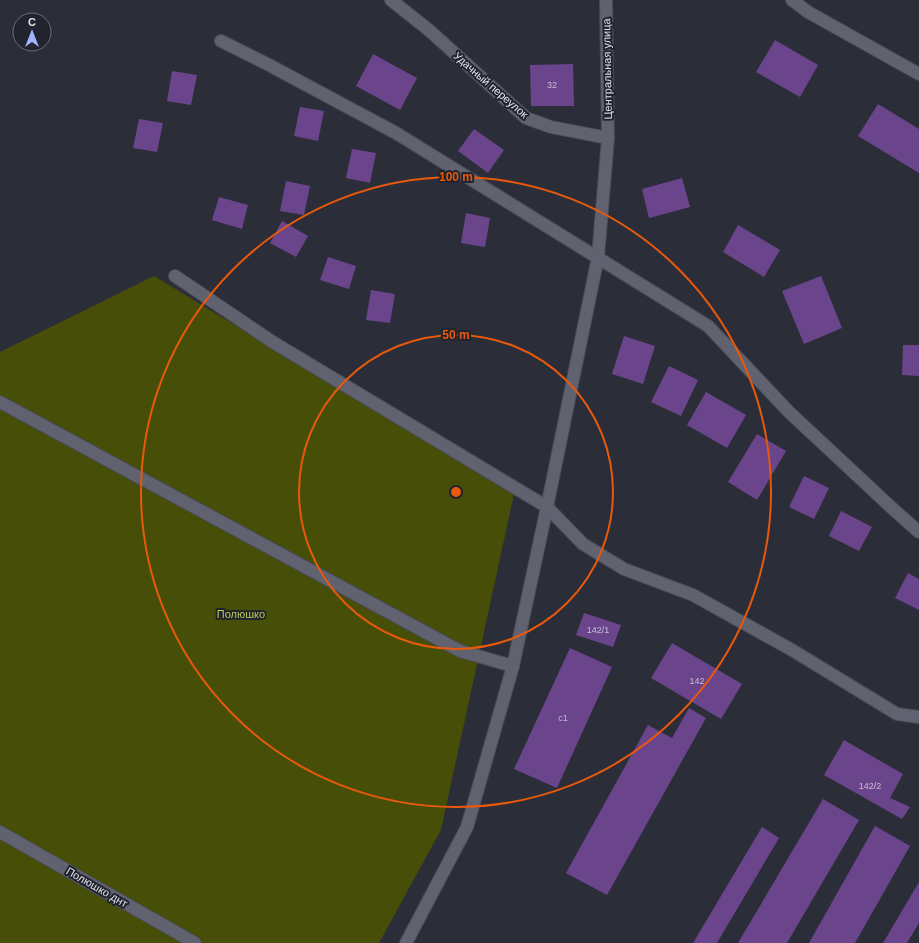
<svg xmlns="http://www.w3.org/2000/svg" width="919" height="943" viewBox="0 0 919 943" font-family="Arial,sans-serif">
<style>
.green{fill:#464e08}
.building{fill:#6b458c}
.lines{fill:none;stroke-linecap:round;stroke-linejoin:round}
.minor-casing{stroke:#494b54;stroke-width:14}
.minor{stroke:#606270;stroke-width:12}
.ring{fill:none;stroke:#e8590c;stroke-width:2}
.labels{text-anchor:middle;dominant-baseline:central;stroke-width:4;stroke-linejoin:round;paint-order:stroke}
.number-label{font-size:9px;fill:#c4bcd2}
.street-label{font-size:11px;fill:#e1e3ea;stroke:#21232e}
.park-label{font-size:11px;fill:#b8ca50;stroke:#21232e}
.centre{fill:#e8590c;stroke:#21232e;stroke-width:2}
.ring-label{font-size:12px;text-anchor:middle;font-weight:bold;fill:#e8590c;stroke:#21232e;stroke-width:4;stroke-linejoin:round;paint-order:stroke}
</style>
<rect width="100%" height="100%" fill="#2b2d38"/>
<path class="green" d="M154,276L514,494L441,830L379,943H0V352Z"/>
<g class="building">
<path d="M775,40L818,65L800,97L756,72Z"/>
<path d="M373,54L417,78L400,110L356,86Z"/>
<path d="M573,64L574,106H531L530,65Z"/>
<path d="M172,71L197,75L191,105L167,101Z"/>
<path d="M878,104L919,129V173L858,136Z"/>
<path d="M300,107L324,111L318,141L294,136Z"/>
<path d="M139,119L163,123L157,152L133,148Z"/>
<path d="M474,129L504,150L488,173L458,151Z"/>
<path d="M352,149L376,153L370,183L346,178Z"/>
<path d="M682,178L690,207L649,218L642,189Z"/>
<path d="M286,181L310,186L304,215L280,211Z"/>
<path d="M219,197L248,205L242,229L212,220Z"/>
<path d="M466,213L490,218L485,247L461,243Z"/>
<path d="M282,221L308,236L296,257L270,243Z"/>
<path d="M738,225L780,250L764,277L723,252Z"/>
<path d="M328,257L356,266L349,289L320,280Z"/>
<path d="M821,276L842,328L804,344L782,291Z"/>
<path d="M371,290L395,294L390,323L366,320Z"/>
<path d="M624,336L655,346L643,384L612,374Z"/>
<path d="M903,345H919V376L902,375Z"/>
<path d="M669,366L698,380L681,416L651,402Z"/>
<path d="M706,392L746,415L727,448L687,425Z"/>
<path d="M757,434L786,451L757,500L728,482Z"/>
<path d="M804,476L829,488L814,519L789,507Z"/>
<path d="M841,511L872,527L859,551L829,536Z"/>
<path d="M908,573L919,579V610L895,598Z"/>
<path d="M584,613L621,625L613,647L576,635Z"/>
<path d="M672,643L742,684L721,719L651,678Z"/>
<path d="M570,648L612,667L557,788L514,769Z"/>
<path d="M689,708L706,718L607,895L566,873L648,725L672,738Z"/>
<path d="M844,740L903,774L890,798L910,807L902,819L824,775Z"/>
<path d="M823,799L859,820L787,943H738Z"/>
<path d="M875,826L910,846L855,943H809Z"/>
<path d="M762,827L779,838L717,943H693Z"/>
<path d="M919,882V923L907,943H883Z"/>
</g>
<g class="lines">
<g class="minor-casing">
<g id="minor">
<path d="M391,0L430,31L526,118L551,127L608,138"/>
<path d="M792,0L808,12L919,74"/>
<path d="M221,41L269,65L396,133L708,326L789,412L893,509L919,532"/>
<path d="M175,276L271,341L547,507L583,544L624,569L693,595L792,650L897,714L919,717"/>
<path d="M0,402L460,651L513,666"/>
<path d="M0,832L195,943"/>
<path d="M406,943L467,827L513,666L547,507L598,257L608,138L606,0"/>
</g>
</g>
<use href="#minor" class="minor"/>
</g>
<g class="ring">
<circle cx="456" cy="492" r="157"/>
<circle cx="456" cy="492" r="315"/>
</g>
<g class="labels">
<g class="number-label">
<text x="552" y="85">32</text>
<text x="598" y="630">142/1</text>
<text x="697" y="681">142</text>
<text x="563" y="718">с1</text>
<text x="870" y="786">142/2</text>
</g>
<g class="street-label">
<text transform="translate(607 69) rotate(-91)">Центральная улица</text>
<text transform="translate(491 85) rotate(41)">Удачный переулок</text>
<text transform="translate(97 887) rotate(30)">Полюшко днт</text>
</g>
<g class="park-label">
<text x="241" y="614">Полюшко</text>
</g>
</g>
<circle cx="456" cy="492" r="6" class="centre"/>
<g class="ring-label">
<text x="456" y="181">100 m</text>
<text x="456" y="339">50 m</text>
</g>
<g transform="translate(32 32)"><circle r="19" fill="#21232e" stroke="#6e7079"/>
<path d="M0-3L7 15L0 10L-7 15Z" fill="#a0b3fd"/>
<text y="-6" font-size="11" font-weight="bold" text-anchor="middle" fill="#e1e3ea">С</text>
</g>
</svg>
